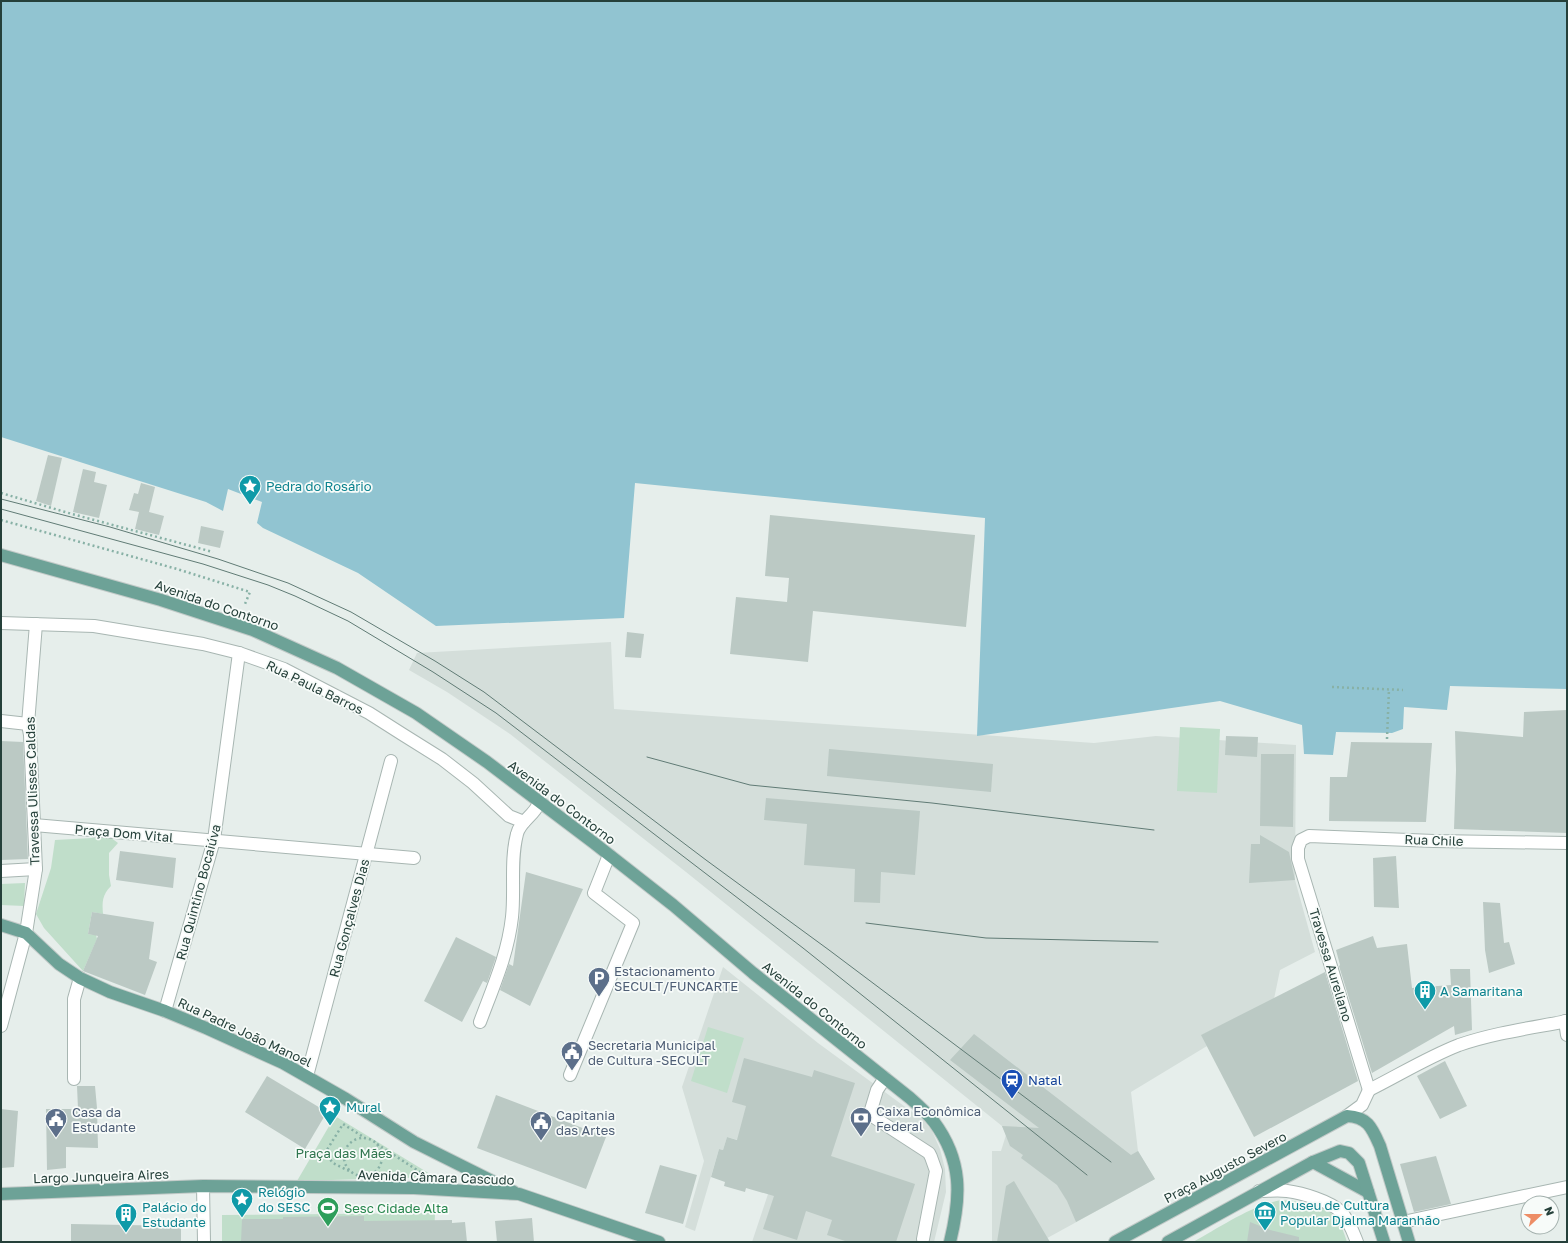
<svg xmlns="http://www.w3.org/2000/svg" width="1568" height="1243" viewBox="0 0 1568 1243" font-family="'Golos Text',sans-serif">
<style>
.built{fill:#d4deda}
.green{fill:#c0deca}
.water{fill:#91c4d1}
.building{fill:#bbc9c4}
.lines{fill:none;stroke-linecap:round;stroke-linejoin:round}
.minor-casing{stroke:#a8b6b2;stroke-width:14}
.major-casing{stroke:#c2cac8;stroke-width:14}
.path{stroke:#88b1a6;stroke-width:2.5;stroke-dasharray:2 3;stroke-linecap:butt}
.minor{stroke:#fff;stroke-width:12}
.major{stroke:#6da297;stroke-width:12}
.tram{stroke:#607b75;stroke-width:1}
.labels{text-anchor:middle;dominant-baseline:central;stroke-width:3.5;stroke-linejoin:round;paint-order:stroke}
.culture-label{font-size:13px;fill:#0d838f;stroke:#f7fbf9;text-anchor:start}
.street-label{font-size:13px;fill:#25403a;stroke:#f7fbf9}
.service-label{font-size:13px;fill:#4e5e75;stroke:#f7fbf9;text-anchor:start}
.transit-label{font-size:13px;fill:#164399;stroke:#f7fbf9;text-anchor:start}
.park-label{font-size:13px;fill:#30764f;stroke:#f7fbf9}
.leisure-label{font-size:13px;fill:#27864d;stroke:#f7fbf9;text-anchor:start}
</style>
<rect width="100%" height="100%" fill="#e6eeeb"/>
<g class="built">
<path d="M611,642L614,709L1094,743L1156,736L1296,745L1295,880L1315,952L1280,970L1274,999L1202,1035L1207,1046L1131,1092L1138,1151L1155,1179L1040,1242H992V1151H1001L1006,1135L1002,1126L686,872L510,734L447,692L409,670L417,653Z"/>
<path d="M723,967L818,1043L923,1120L932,1131L940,1149L945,1169L946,1192L934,1242H752L784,1146L774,1150L727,1137L723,1150L719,1149L695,1231L685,1227L704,1161L682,1087Z"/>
</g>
<g class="green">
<path d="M1180,727L1220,729L1217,793L1177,791Z"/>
<path d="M110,837L118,843L109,853V875L111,886C102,895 102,902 103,914L92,912L88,934L96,935L97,939L83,971L44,928L36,914L51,868L55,840Z"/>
<path d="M25,883L24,906L1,905V884Z"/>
<path d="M708,1027L744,1038L727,1093L691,1081Z"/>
<path d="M335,1116L435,1177L297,1181Z"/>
<path d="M1281,1200C1297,1201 1320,1203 1332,1214C1340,1221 1344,1232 1347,1242H1193C1219,1228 1252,1205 1281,1200Z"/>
<path d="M435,1213L434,1242H222V1215Z"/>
</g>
<path class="water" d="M1,1H1567V689L1450,686L1447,710L1404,707L1403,729L1392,733L1336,732L1333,755L1304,754L1302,725L1220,701L977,736L985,518L635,483L624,618L436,626L358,573L263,528L257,523L262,502L228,489L223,511L206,502L1,437Z"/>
<g class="building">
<path d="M48,455L62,458L51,506L36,501Z"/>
<path d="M83,469L96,472L94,482L107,485L99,518L73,512Z"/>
<path d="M141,483L155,487L149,512L164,516L159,535L135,529L139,512L129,510L134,493L138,494Z"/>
<path d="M770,515L975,535L966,627L813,611L808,662L730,654L736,597L787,602L789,578L765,576Z"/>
<path d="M201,526L224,531L220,548L198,543Z"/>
<path d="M627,632L644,634L641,658L625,657Z"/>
<path d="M1567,710V833L1454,829L1456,770L1455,731L1523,737L1524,712Z"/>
<path d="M1226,736L1258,737L1257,757L1225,755Z"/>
<path d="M1,741L23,742L28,859L1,860Z"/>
<path d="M1351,742L1432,743L1426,822L1329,821L1330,777H1347Z"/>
<path d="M829,749L993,764L991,792L827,776Z"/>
<path d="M1261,754H1294L1293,827L1260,826Z"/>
<path d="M766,798L920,811L915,875L881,872L880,903L854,902L855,869L804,865L807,824L764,820Z"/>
<path d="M1260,835L1289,852L1295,880L1249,883L1251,844H1260Z"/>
<path d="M120,851L176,858L173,888L116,880Z"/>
<path d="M1396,856L1399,908L1374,907L1373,858Z"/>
<path d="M526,872L583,889L530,1006L500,990L509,964L513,966Z"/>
<path d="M1483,902L1500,903L1504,943L1509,942L1515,964L1489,973L1485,950Z"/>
<path d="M92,912L154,922L149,959L157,962L145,995L83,971L98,936L88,934Z"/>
<path d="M1373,936L1377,948L1407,944L1412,988L1451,985L1450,969H1470L1472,1030L1455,1035L1454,1026L1372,1073L1339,966L1340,965L1336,950Z"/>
<path d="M456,937L496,957L487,983L483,981L462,1022L424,1001Z"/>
<path d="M1325,972L1358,1081L1254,1137L1201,1035Z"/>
<path d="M974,1034L1131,1155L1138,1151L1155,1179L1076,1222L1067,1201L1057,1185L1021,1158L1023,1155L1010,1146L1002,1126L1039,1128L950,1060Z"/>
<path d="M744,1058L812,1077L814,1070L855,1083L831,1156L915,1184L896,1242H848L827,1235L832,1220L806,1211L797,1240L763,1229L774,1196L746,1188L745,1192L724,1186L725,1182L711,1177L719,1149L723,1150L727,1137L737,1140L746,1106L732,1102Z"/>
<path d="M1445,1061L1467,1106L1440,1119L1417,1076Z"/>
<path d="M267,1076L327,1112L305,1149L245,1112Z"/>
<path d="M77,1086H95L97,1108L98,1148L66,1147V1168L47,1170L46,1109H78Z"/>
<path d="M496,1095L606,1137L586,1189L477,1148Z"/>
<path d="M1,1109L18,1111L14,1167L1,1168Z"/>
<path d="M1436,1156L1451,1204L1414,1212L1400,1164Z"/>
<path d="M660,1165L697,1175L683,1224L645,1213Z"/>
<path d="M1014,1181L1050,1242H997L1006,1186Z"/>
<path d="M364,1216V1221L452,1220V1223L465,1222L467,1242H241L242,1219H283V1217Z"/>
<path d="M532,1218L534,1242H497L495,1221Z"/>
<path d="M1250,1222L1270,1230L1299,1237V1242H1247Z"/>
<path d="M71,1224L181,1226V1242H71Z"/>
</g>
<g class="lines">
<g class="minor-casing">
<g id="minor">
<path d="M1,623L94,626L203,644L239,653L284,669L369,713L402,734L442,759L473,783L509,816L524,822"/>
<path d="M1,721L28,724"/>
<path d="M34,825L414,858"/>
<path d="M1,871L36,869"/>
<path d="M165,1011L214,840L239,653"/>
<path d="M1565,1021L1567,1035"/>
<path d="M480,1022C493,987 508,954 512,917C515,890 510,861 517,834C520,821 534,816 539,803"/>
<path d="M1,1026L26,933L36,869L30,735L28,724L36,624"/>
<path d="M570,1075L633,923L594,893L609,855"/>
<path d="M307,1076L391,761"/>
<path d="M885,1078L877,1090L870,1113L872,1116L929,1153L931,1157L936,1171L923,1239"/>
<path d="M74,1079V999L80,978"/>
<path d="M1369,1090L1298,859V848L1301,840L1309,836L1434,841L1567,843"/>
<path d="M1369,1090C1399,1075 1428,1057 1459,1045C1494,1033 1531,1028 1567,1021"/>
<path d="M1347,1116L1362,1105L1369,1090"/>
<path d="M203,1186L204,1242"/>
<path d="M1259,1191C1268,1191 1278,1190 1287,1191C1302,1193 1330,1201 1341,1212C1349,1220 1353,1232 1357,1242"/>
<path d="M1403,1222L1567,1187"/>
</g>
</g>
<g class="major-casing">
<g id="major">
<path d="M1,555L161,600L253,630L337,668L416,713L487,762L594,843L673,905L753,973L910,1098C918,1105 927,1113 934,1122C963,1161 961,1197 950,1242"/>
<path d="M1,925L26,933L59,964L80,978L110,992L165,1011L206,1028L283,1063L346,1099L414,1142L514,1192"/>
<path d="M1313,1162L1368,1192"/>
<path d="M1,1194L203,1186L414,1188L519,1194L659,1242"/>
<path d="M1115,1242L1347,1116C1368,1117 1372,1128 1380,1146L1409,1242"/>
<path d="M1168,1242L1313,1162L1340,1151L1349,1153L1359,1163L1384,1242"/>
</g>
</g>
<g class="path">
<path d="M1,493L72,514L213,552"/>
<path d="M1,520L177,569L250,592L245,604"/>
<path d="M1332,687L1403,690"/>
<path d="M1387,739L1389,689"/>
<circle cx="363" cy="1157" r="19"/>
<path d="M377,1144L420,1172L415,1173"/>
<path d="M349,1171L333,1163L325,1153L343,1124L365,1138"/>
</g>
<use href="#minor" class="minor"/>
<use href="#major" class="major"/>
<g class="tram">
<path d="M1,499L110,527L218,559L288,583L351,612L435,661L484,692L706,860L829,950L1111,1162"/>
<path d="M1,509L203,564L268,585L295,596L348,621L433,672L496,713L803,948L1087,1175"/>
<path d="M647,757L750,785L932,803L1154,830"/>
<path d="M866,923L986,938L1158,942"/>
</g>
</g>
<defs>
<g id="sight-pin" transform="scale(1.15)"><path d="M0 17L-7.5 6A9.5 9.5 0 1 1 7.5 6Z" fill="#0f9aa8" stroke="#f7fbf9"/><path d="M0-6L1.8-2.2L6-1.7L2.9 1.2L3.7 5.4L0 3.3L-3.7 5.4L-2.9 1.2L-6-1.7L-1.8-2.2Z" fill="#fff"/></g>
<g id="parking-pin" transform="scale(1.15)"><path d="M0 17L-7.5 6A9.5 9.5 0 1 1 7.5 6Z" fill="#5c6f8a" stroke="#f7fbf9"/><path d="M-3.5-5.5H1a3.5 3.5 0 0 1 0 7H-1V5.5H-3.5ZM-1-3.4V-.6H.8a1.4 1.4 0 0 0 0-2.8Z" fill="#fff"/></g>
<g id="building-pin" transform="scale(1.15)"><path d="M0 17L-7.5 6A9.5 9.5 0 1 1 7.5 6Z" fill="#0f9aa8" stroke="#f7fbf9"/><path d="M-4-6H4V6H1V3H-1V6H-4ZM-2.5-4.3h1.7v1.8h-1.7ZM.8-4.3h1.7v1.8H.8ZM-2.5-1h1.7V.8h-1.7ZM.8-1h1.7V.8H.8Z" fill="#fff"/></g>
<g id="civic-pin" transform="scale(1.15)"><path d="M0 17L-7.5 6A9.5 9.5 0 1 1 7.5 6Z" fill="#5c6f8a" stroke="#f7fbf9"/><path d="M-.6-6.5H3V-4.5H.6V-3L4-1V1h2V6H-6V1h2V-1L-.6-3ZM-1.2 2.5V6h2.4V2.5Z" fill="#fff"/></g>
<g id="station-pin" transform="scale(1.15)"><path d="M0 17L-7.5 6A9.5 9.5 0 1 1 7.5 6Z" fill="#1a4fb4" stroke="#f7fbf9"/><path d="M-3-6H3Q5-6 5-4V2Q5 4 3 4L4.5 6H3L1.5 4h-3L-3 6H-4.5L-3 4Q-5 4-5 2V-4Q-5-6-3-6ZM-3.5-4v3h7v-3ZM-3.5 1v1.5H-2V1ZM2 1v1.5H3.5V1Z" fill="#fff"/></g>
<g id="bank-pin" transform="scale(1.15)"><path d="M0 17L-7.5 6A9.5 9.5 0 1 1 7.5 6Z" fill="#5c6f8a" stroke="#f7fbf9"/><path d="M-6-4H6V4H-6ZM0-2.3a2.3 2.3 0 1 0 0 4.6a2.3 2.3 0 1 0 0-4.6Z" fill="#fff"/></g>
<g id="stadium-pin" transform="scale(1.15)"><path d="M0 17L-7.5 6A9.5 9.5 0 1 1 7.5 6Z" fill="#2e9e5b" stroke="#f7fbf9"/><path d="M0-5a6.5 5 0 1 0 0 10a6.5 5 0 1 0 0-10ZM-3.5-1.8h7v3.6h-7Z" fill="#fff"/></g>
<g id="museum-pin" transform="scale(1.15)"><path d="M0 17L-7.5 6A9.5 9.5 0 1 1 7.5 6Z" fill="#0f9aa8" stroke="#f7fbf9"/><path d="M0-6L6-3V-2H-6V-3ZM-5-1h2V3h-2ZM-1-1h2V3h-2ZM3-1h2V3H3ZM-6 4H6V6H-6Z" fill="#fff"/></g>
</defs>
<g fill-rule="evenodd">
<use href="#sight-pin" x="250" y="486"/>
<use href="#parking-pin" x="599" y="978"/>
<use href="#building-pin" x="1425" y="991"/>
<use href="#civic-pin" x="572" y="1052"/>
<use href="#station-pin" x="1012" y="1080"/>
<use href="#sight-pin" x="330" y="1107"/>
<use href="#bank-pin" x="861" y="1118"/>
<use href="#civic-pin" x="56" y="1119"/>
<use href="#civic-pin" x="541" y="1122"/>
<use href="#sight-pin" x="242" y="1199"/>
<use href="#stadium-pin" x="328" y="1208"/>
<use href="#museum-pin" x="1265" y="1212"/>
<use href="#building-pin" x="126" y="1214"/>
</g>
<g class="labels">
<g class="culture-label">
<text x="266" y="486">Pedra do Rosário</text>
<text x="1440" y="991">A Samaritana</text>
<text x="346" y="1107">Mural</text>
<text x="258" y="1192">Relógio<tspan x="258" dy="15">do SESC</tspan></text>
<text x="1280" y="1205">Museu de Cultura<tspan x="1280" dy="15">Popular Djalma Maranhão</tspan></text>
<text x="142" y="1207">Palácio do<tspan x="142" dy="15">Estudante</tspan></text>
</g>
<g class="street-label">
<text transform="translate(217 605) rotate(19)">Avenida do Contorno</text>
<text transform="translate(315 687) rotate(26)">Rua Paula Barros</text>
<text transform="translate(32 791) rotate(-92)">Travessa Ulisses Caldas</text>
<text transform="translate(562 802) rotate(37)">Avenida do Contorno</text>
<text transform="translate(124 833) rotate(5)">Praça Dom Vital</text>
<text transform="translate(1434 840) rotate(2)">Rua Chile</text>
<text transform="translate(198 892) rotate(-75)">Rua Quintino Bocaiúva</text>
<text transform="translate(349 918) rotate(-75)">Rua Gonçalves Dias</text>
<text transform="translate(1331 965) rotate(73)">Travessa Aureliano</text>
<text transform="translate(815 1005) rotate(39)">Avenida do Contorno</text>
<text transform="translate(245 1032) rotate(25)">Rua Padre João Manoel</text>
<text transform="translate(1225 1167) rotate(-28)">Praça Augusto Severo</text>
<text transform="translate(101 1176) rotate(-2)">Largo Junqueira Aires</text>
<text transform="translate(436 1177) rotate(2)">Avenida Câmara Cascudo</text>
</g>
<g class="service-label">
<text x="614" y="971">Estacionamento<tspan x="614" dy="15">SECULT/FUNCARTE</tspan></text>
<text x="588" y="1045">Secretaria Municipal<tspan x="588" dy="15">de Cultura -SECULT</tspan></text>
<text x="876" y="1111">Caixa Econômica<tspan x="876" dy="15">Federal</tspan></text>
<text x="72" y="1112">Casa da<tspan x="72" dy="15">Estudante</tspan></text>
<text x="556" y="1115">Capitania<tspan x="556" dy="15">das Artes</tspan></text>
</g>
<g class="transit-label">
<text x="1028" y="1080">Natal</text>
</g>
<g class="park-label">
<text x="344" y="1153">Praça das Mães</text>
</g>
<g class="leisure-label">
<text x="344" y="1208">Sesc Cidade Alta</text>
</g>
</g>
<rect width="1568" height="1243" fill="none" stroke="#25403a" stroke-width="4"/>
<g transform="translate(1540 1215) rotate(68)"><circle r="19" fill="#f7fbf9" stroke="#a3b0ad"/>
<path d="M0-3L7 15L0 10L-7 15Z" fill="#ed8d66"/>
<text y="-6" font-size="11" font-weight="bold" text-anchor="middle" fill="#25403a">N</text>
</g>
</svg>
